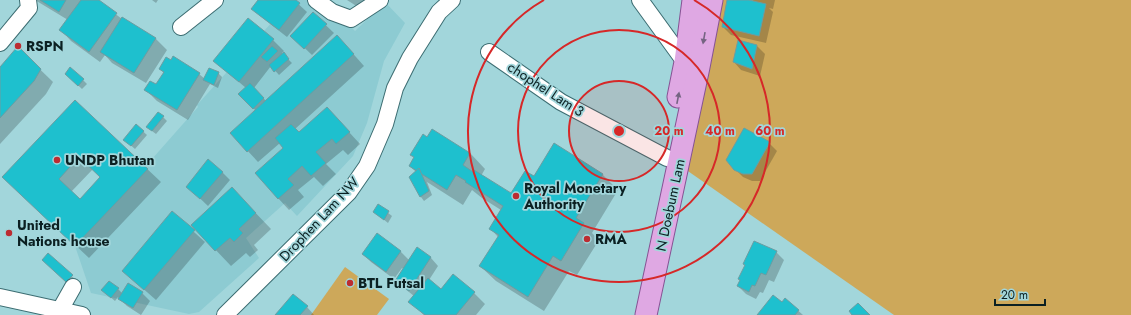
<svg xmlns="http://www.w3.org/2000/svg" width="1131" height="315" viewBox="0 0 1131 315" font-family="Jost,sans-serif">
<style>
.built{fill:#8dcbd2}
.green{fill:#cda85a}
.shadow{fill:#0003;fill-rule:evenodd}
.building{fill:#1ec0ce;stroke:#6b9da2;fill-rule:evenodd}
.lines{fill:none;stroke-linecap:round;stroke-linejoin:round}
.minor-casing{stroke:#3c6d72;stroke-width:18}
.major-casing{stroke:#865394;stroke-width:23}
.minor{stroke:#fff;stroke-width:16}
.major{stroke:#dfa8e3;stroke-width:21}
.oneway{fill:#756482}
.ring{fill:none;stroke:#d62828;stroke-width:2}
.poi-dot{fill:#bc2c31;stroke:#a2d6db;stroke-width:1.5}
.labels{text-anchor:middle;dominant-baseline:central;stroke-width:3.5;stroke-linejoin:round;paint-order:stroke}
.poi-label{font-size:14px;font-weight:bold;fill:#0b2022;stroke:#a2d6db;text-anchor:start}
.street-label{font-size:14px;fill:#0b2022;stroke:#a2d6db}
.centre{fill:#d62828;stroke:#a2d6db;stroke-width:2}
.ring-label{font-size:12px;text-anchor:middle;font-weight:bold;fill:#d62828;stroke:#a2d6db;stroke-width:3.5;stroke-linejoin:round;paint-order:stroke}
</style>
<rect width="100%" height="100%" fill="#a2d6db"/>
<path class="built" d="M292,0H325L355,31L385,2L405,23L384,61L367,123L353,156L297,216L285,203L246,238L259,258L199,312L189,314L91,293L75,246L198,107L197,105Z"/>
<g class="green">
<path d="M718,0H1131V315H894L685,169Z"/>
<path d="M345,267L389,299L377,315H311Z"/>
</g>
<g class="shadow">
<path d="M35,0H97L122,19V18L156,39L167,50L146,83L112,63L105,55L100,62L71,41L61,30L68,20Z"/>
<path d="M152,0H158L156,3Z"/>
<path d="M259,0H294L307,12L287,37L260,16L252,9Z"/>
<path d="M347,0H365L361,9Z"/>
<path d="M728,0H744L755,2L752,0H775L773,9L769,8L773,12L766,43L731,35L723,27Z"/>
<path d="M313,13L334,33L312,55L292,36Z"/>
<path d="M273,40L284,51L282,53L292,63L279,75L271,66L254,88L266,101L348,48L364,66L295,129L299,133L337,119L360,144L348,155L343,150L326,164L336,174L323,186L314,177L298,190L304,197L289,210L256,174L285,148L280,143L258,162L231,133L256,111L240,94L246,88L214,61Z"/>
<path d="M739,41L757,46L765,54L760,76L741,70L734,62Z"/>
<path d="M18,48L53,82L46,94L0,144V69Z"/>
<path d="M160,69L199,74L205,79L218,73L222,77L218,88L210,84L188,120L157,101L146,90L156,86L164,73Z"/>
<path d="M70,78L83,80L87,84L82,89Z"/>
<path d="M75,101L161,182L89,258L17,190ZM93,169L102,178L80,200L71,192Z"/>
<path d="M163,117L167,121L156,134L152,131Z"/>
<path d="M136,125L147,135L135,149L128,143Z"/>
<path d="M428,138L470,153L485,169L481,176L511,195L534,178L554,145L603,175L618,190L592,233L599,240L577,275L569,271L544,311L496,281L480,266L498,237L490,228L501,210L482,198L472,190L463,205L427,182L432,195L424,201L421,197L411,177L416,172L410,166Z"/>
<path d="M769,143L777,151L760,181H752L743,177L735,169Z"/>
<path d="M222,172L230,180L208,206L188,187Z"/>
<path d="M232,188L271,229L254,245L258,250L250,257L246,253L231,266L192,225Z"/>
<path d="M378,205L392,216L388,223L378,215Z"/>
<path d="M173,213L205,242L156,300L123,271Z"/>
<path d="M377,235L401,252L409,260L417,249L431,258L438,266L429,280L441,290L474,293L485,304L476,315H424L410,301L414,296L404,288L396,281L404,269L402,268L394,279L371,262L363,254Z"/>
<path d="M776,252L784,260L774,282L769,280L763,293L760,292L756,299L746,294L738,286L746,265Z"/>
<path d="M48,255L76,280L71,285L47,264Z"/>
<path d="M118,289L122,293H142L150,301L141,315L127,306L118,297L115,301L102,290Z"/>
<path d="M785,299L803,315H758L782,304Z"/>
<path d="M307,307L314,315H276Z"/>
</g>
<g class="building">
<path d="M40,0H66L59,12Z"/>
<path d="M81,0H99L117,13L89,52L59,30Z"/>
<path d="M258,0H296L300,3L279,30L251,9Z"/>
<path d="M727,0H749L766,4L759,36L722,27Z"/>
<path d="M313,12L327,24L304,49L290,36Z"/>
<path d="M122,17L156,38L134,73L100,52Z"/>
<path d="M248,18L274,39L239,82L213,61Z"/>
<path d="M337,35L354,54L247,152L230,133Z"/>
<path d="M738,40L757,45L752,69L733,62Z"/>
<path d="M18,46L41,69L34,81L0,118V67Z"/>
<path d="M272,46L278,51L267,62L261,57Z"/>
<path d="M284,52L289,59L274,72L269,65Z"/>
<path d="M173,56L200,73L177,110L144,90L150,81L156,84L164,72L159,69L166,57L171,60Z"/>
<path d="M70,67L84,79L78,86L65,74Z"/>
<path d="M209,68L219,72L214,85L203,80Z"/>
<path d="M250,83L264,98L253,109L238,94Z"/>
<path d="M75,100L148,169L75,246L2,177ZM79,157L100,177L80,199L59,179Z"/>
<path d="M327,107L350,132L336,144L332,139L316,152L326,163L311,176L302,166L288,179L294,185L278,199L255,173L283,148L275,138L291,124L299,132Z"/>
<path d="M158,112L164,116L152,131L146,127Z"/>
<path d="M136,124L144,131L131,146L123,140Z"/>
<path d="M744,128L770,142L752,174H743L734,170L726,160Z"/>
<path d="M432,129L470,153L463,165L473,172L474,170L511,193L525,171L534,176L554,143L603,174L576,218L584,223L561,261L553,256L528,297L479,266L499,235L489,229L503,206L465,182L466,181L456,175L447,190L409,166L414,157L410,155L423,134L427,137Z"/>
<path d="M208,159L223,172L200,199L186,187Z"/>
<path d="M419,168L429,191L420,197L409,177Z"/>
<path d="M232,187L256,213L239,229L243,233L234,242L230,238L215,251L191,225Z"/>
<path d="M378,204L389,211L384,220L373,212Z"/>
<path d="M172,211L195,230L144,290L122,271Z"/>
<path d="M377,233L401,251L386,272L362,254Z"/>
<path d="M754,241L777,251L766,275L761,273L755,286L752,285L749,292L737,286L740,280L738,279L745,265L743,264Z"/>
<path d="M417,247L431,257L409,291L395,281Z"/>
<path d="M48,253L73,275L66,282L42,260Z"/>
<path d="M453,274L475,292L456,315H425L408,302L428,278L441,289Z"/>
<path d="M109,281L119,288L111,298L101,290Z"/>
<path d="M128,283L143,292L133,308L118,299Z"/>
<path d="M293,294L308,306L300,315H275Z"/>
<path d="M773,295L782,302L785,298L799,310L795,315H757Z"/>
<path d="M858,303L870,315H852L849,311Z"/>
</g>
<g class="lines">
<g class="minor-casing">
<g id="minor">
<path d="M316,0L332,12L351,19L380,0"/>
<path d="M640,0L685,62L690,63"/>
<path d="M181,27L215,0"/>
<path d="M0,43L29,8L28,0"/>
<path d="M489,52L561,102L667,158"/>
<path d="M0,297L82,315"/>
<path d="M60,310L73,287"/>
<path d="M225,315L349,192L367,166L385,124L395,88L410,58L439,12L452,0"/>
</g>
</g>
<g class="major-casing">
<g id="major">
<path d="M678,97L685,62L693,0"/>
<path d="M646,315L699,67L712,0"/>
</g>
</g>
<use href="#minor" class="minor"/>
<use href="#major" class="major"/>
</g>
<defs><path id="oneway-solid" d="M-6-.8H1V-3.2L6.5 0L1 3.2V.8H-6Z"/></defs>
<g class="oneway">
<use href="#oneway-solid" transform="translate(704 38) rotate(100)"/>
<use href="#oneway-solid" transform="translate(678 98) rotate(-79)"/>
</g>
<circle cx="619" cy="131" r="50" fill="#d62828" fill-opacity=".12"/>
<g class="ring">
<circle cx="619" cy="131" r="50"/>
<circle cx="619" cy="131" r="101"/>
<path d="M694 0A151 151 0 1 1 544 0"/>
</g>
<g class="poi-dot">
<circle cx="18" cy="46" r="4"/>
<circle cx="57" cy="160" r="4"/>
<circle cx="516" cy="196" r="4"/>
<circle cx="9" cy="233" r="4"/>
<circle cx="587" cy="239" r="4"/>
<circle cx="350" cy="283" r="4"/>
</g>
<g class="labels">
<g class="poi-label">
<text x="26" y="46">RSPN</text>
<text x="65" y="160">UNDP Bhutan</text>
<text x="524" y="188">Royal Monetary<tspan x="524" dy="16">Authority</tspan></text>
<text x="17" y="225">United<tspan x="17" dy="16">Nations house</tspan></text>
<text x="595" y="239">RMA</text>
<text x="358" y="283">BTL Futsal</text>
</g>
<g class="street-label">
<text transform="translate(546 89) rotate(33)">chophel Lam 3</text>
<text transform="translate(670 205) rotate(-78)">N Doebum Lam</text>
<text transform="translate(319 219) rotate(-47)">Drophen Lam NW</text>
</g>
</g>
<circle cx="619" cy="131" r="6" class="centre"/>
<g class="ring-label">
<text x="669" y="135">20 m</text>
<text x="720" y="135">40 m</text>
<text x="770" y="135">60 m</text>
</g>
<path d="M995 299v6h50v-6" fill="none" stroke="#0b2022" stroke-width="2"/>
<text x="1001" y="299" font-size="12" fill="#0b2022" stroke="#a2d6db" stroke-width="3" paint-order="stroke">20 m</text>
</svg>
